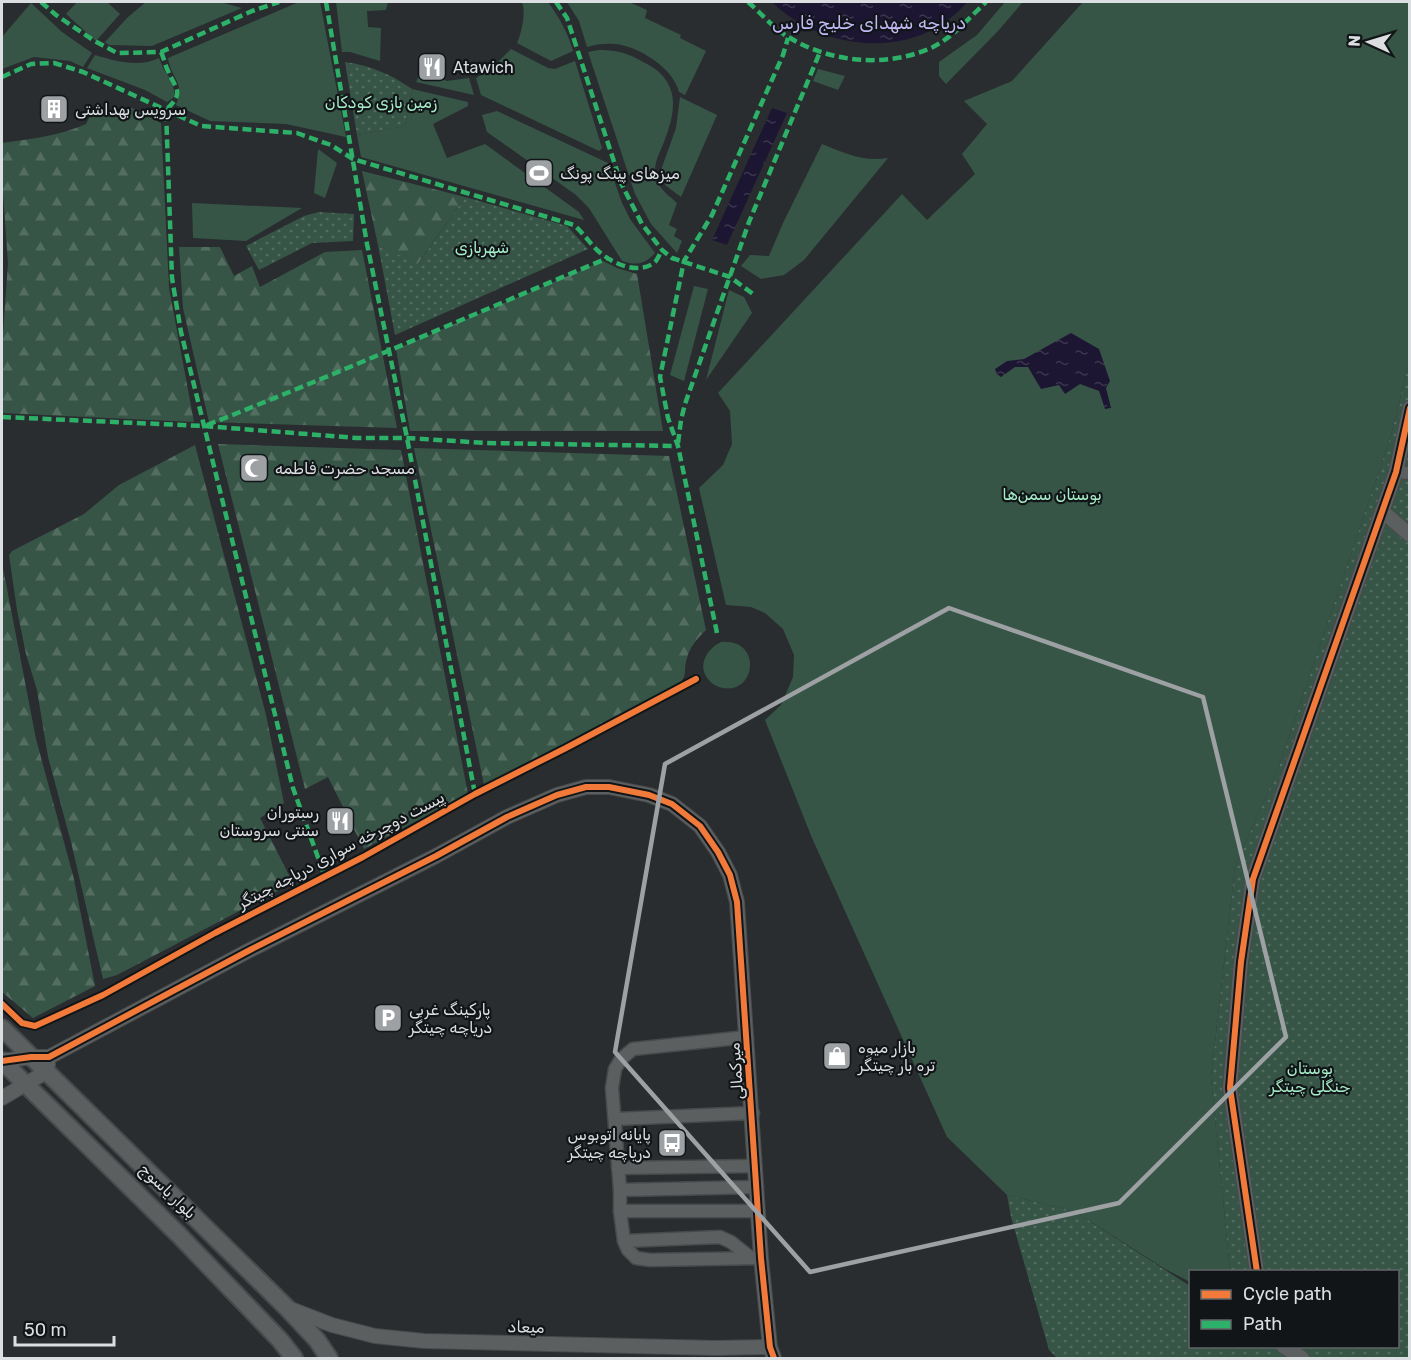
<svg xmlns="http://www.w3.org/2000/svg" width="1411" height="1360" viewBox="0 0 1411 1360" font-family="Rubik,Cairo,sans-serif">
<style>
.green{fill:#375547}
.forest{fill:url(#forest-firs)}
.park{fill:url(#park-dots)}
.water{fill:url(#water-ripples)}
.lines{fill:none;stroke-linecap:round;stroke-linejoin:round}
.minor-casing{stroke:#474a4b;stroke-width:15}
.tertiary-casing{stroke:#474a4b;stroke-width:16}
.secondary-casing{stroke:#474a4b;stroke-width:20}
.minor{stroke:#5c5f60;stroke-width:12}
.tertiary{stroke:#5c5f60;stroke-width:14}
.secondary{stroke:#5c5f60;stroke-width:16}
.quiet{stroke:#2db169;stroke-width:4.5;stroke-dasharray:9 4.5;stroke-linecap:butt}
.cycleway-casing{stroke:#121517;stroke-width:10}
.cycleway{stroke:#f17a3a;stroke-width:6}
.marked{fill:none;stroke:#9da1a3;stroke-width:4.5;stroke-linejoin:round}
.labels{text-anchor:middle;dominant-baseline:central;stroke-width:4.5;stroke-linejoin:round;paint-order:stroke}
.poi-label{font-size:16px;fill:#dbdfe1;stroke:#121517;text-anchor:start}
.park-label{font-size:16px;fill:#a6edc9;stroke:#121517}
.street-label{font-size:16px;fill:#dbdfe1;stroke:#121517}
.water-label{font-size:18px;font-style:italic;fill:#c1b8f6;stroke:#121517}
</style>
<defs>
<pattern id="forest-firs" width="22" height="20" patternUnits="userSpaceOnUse" patternTransform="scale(1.5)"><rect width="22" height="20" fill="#375547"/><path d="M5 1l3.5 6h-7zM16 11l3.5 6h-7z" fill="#536d61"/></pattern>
<pattern id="park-dots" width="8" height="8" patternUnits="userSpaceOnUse" patternTransform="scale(1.5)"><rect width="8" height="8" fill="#375547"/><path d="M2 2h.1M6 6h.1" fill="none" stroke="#536d61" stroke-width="1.8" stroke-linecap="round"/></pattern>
<pattern id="water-ripples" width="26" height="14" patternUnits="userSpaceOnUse" patternTransform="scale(1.5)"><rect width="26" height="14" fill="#1c1632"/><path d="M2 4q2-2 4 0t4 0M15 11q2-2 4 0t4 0" fill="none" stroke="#3c374f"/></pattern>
</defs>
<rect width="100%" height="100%" fill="#292d2f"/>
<g class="green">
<path d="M77,2H107L120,14L96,41L66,14Z"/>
<path d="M146,2H220L242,8L152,46L109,45L105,42L128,17Z"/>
<path d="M299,2H320L346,137L286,124L210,121L176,105C186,82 171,79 168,58Z"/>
<path d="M336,2H388L386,10L367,11L368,27L381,28L380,61L350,52H342Z"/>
<path d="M522,2H548C559,17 568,33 573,51L551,61L517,43C522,32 526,13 522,2Z"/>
<path d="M567,2H629L647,10L645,18L681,35L680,38L706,51L685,95L679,92C674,69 639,46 615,44C606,43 596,44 587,47L579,21Z"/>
<path d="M1005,2H1023L998,31L946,84L939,76V62L977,35Z"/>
<path d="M1083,2H1409V362L1390,439L1278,769L1235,867L1211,1077L1230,1271L1190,1272V1282L1165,1269L1074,1211L1007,1195L947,1137L812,838L765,720L781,705L793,677L794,655L783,629L765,613L751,607L726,605L699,488L723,465L732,444L730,411L718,393L902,194L927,220L975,174L962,154L987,124L964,101L1012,81Z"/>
<path d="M31,3L62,32L92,53L83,67L70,61L34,57L2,69V37Z"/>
<path d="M511,49L548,68L555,69L575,61L602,148L599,151L481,95L476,78L491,69Z"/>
<path d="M599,50C620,50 629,54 647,64C679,81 677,109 665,139C662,149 655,159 655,170C655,186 666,193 677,203L669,225L677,229L674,236L682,241L677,253L651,224L635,194L588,52Z"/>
<path d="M95,55C115,61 139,68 159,58L164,70L172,81L175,96L167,102L145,90L87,68Z"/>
<path d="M818,69L845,76L838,90L813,81Z"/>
<path d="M421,72L447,81L469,78L474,95L416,82Z"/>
<path d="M412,89L468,102V106L433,124L447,158L485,144L579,212L584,220L361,157L357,135L405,126Z"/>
<path d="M680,97L717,115L681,197L665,185L661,170L676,128Z"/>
<path d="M497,111L608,163L622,203L630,219L655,253C645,264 637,266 622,261L589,208L576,195L487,132L482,115Z"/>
<path d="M822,144C844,153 863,162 888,158L804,260L784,275L761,279L741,266L750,255L769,256L783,223Z"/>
<path d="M318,149L337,163L325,198L314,193Z"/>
<path d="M192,203L302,208L246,241L193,238Z"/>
<path d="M694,286L708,289L684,381L670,375Z"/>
<path d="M729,290L744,297L752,313L706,380Z"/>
<path d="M721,642C762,638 757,694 723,688C717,687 712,684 708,679C697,665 707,649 721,642Z"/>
</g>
<g class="forest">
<path d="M132,108L161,123L169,288L194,422L2,413V347L8,263L2,180V143C30,139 59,136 86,124L91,114Z"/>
<path d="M362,171L465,197L417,265L378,245Z"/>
<path d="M179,247H220L234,276L252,266L260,287L325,252L362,250L397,428L209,422L183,308Z"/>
<path d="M603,261L617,268L637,274L663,431H410L396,349Z"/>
<path d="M218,444L401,450L468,794L364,849L328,777L305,789Z"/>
<path d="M195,445L266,715L284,803L260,818L293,883L117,975L103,979L71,842L48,757L37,690L26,654L17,610L9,555L12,551L84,514L119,485Z"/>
<path d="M414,448L669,456L706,630C698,638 690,646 687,658C682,675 690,671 676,688L484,785Z"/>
<path d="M2,563L36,739L74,879L95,986L33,1018L2,992Z"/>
</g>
<g class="park">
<path d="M345,62C370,65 392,75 412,89L405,126L357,135Z"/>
<path d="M465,197L567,226L588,249L395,335L378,245L418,264Z"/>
<path d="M319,212L354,214L353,241L312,243L259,270L246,246L304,216Z"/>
<path d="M1409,362V1358H1057L1049,1350L1011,1217L1007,1195L1074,1211L1190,1286V1346H1398V1272L1230,1271L1211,1077L1235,867L1278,769L1390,439Z"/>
</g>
<g class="water">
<path d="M772,2H967C918,61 823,53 772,2Z"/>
<path d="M772,108L787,113L727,245L712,240Z"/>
<path d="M1071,333L1099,349L1110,381L1106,388L1111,408L1105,409L1099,391L1080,384L1065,394L1059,385L1041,389L1028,367H1015L1001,377L997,374L995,369L1007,361L1024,359Z"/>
</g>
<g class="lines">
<g class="minor-casing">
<g id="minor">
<path d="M1396,472L1410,473"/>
<path d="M747,1037L633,1049L621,1059L615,1069L612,1088L620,1190V1211L624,1241L628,1250L636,1258L650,1260L761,1258"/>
<path d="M616,1119L753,1113"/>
<path d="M618,1168L755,1166"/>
<path d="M620,1190L757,1187"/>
<path d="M620,1211H758"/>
<path d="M624,1241L720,1237L731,1242L751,1258"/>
</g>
</g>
<g class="tertiary-casing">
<g id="tertiary">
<path d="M1382,511L1410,535"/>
<path d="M2,1061L31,1057H49L248,951L436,856L507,817L557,795L586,787H609L649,795L672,804L700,826L718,852L730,875L737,902L761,1258L770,1347L774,1358"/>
<path d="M2,1098L46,1072L48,1064"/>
<path d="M1257,1272L1230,1088L1241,962L1253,879L1396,472L1410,408"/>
<path d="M288,1308L332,1325L375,1336L424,1341L716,1348L770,1347"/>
<path d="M1283,1346L1302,1358"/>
</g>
</g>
<g class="secondary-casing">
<g id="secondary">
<path d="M2,1028L286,1307L317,1340L329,1358"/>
<path d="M2,1061L179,1235L280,1340L294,1358"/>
</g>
</g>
<use href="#minor" class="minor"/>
<use href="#tertiary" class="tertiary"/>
<use href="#secondary" class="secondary"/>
<g class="quiet">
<path d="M41,2L56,15L93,40L117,53L161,52L252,11L279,2"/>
<path d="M326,2L367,244L407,438L475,794"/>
<path d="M556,2L567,18L621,183L642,224L662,250L672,258L730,277L753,294"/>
<path d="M748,2C761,13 775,30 790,38C832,63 888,68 933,47C953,37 970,17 986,2"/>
<path d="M161,52C164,58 165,65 168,71C176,90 185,92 166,110L172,278L181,332L293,788L325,877"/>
<path d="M2,77L31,64L54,63L83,72L201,126L297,133L331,145L353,159L574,225C583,233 589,242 597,250C611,263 638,276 655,262C658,259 660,253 662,250"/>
<path d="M2,417L204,426L357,438H407L486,443L678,446"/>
<path d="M207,425C342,372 474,314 608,258"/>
<path d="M678,443L681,420L685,404L749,222L820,52"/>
<path d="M717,633L678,446L668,418L660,377L684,261L712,215L783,55L788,38"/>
</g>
<g class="cycleway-casing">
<g id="cycleway">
<path d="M2,1004L22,1023L35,1026L103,995L215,933L363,857L475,794L566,748L696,679"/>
<path d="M2,1061L31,1057H49L248,951L436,856L507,817L557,795L586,787H609L649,795L672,804L700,826L718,852L730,875L737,902L761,1258L770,1347L774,1358"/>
<path d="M1257,1272L1230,1088L1241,962L1253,879L1396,472L1410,408"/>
</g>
</g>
<use href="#cycleway" class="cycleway"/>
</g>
<path class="marked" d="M949,608L1203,697L1286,1037L1119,1203L810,1272L615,1052L665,764Z"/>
<defs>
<g id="restaurant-square" transform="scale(1.5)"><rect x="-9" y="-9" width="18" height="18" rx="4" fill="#9da1a3" stroke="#121517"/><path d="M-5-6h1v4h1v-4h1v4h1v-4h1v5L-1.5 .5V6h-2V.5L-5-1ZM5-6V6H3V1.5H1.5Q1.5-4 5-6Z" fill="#fff"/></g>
<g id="building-square" transform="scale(1.5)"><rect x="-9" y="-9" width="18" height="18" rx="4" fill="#9da1a3" stroke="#121517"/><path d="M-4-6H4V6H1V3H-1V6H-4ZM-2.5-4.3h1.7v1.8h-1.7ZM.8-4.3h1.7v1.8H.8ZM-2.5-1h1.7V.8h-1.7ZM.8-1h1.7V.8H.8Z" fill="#fff"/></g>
<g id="stadium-square" transform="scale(1.5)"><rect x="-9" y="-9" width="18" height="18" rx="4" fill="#9da1a3" stroke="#121517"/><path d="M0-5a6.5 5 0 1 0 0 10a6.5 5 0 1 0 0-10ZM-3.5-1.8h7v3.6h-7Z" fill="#fff"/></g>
<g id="mosque-square" transform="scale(1.5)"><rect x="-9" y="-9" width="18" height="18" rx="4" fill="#9da1a3" stroke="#121517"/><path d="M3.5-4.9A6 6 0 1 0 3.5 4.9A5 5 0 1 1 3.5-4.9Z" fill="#fff"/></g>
<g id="parking-square" transform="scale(1.5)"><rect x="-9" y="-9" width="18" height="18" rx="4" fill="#9da1a3" stroke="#121517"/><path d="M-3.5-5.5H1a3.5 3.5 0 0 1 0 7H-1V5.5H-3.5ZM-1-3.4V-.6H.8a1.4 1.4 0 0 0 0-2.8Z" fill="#fff"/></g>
<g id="shop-square" transform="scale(1.5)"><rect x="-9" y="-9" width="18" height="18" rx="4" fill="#9da1a3" stroke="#121517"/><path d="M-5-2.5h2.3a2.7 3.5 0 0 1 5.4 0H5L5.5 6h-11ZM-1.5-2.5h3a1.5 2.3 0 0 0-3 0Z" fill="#fff"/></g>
<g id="bus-square" transform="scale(1.5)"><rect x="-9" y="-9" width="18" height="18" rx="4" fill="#9da1a3" stroke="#121517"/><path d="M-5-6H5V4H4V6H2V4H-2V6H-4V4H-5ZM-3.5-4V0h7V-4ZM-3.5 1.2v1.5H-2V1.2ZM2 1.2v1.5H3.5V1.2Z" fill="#fff"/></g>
</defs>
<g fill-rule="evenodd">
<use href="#restaurant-square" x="432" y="67"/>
<use href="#building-square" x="54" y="109"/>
<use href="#stadium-square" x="539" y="173"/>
<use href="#mosque-square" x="254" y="468"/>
<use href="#restaurant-square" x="340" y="821"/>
<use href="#parking-square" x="388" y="1018"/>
<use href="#shop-square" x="837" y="1056"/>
<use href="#bus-square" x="672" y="1143"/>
</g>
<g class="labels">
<g class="poi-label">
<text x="453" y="67">Atawich</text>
<text x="75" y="109">سرویس بهداشتی</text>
<text x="560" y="173">میزهای پینگ پونگ</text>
<text x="275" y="468">مسجد حضرت فاطمه</text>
<text x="319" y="812" text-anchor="end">رستوران<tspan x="319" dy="18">سنتی سروستان</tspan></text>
<text x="409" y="1009">پارکینگ غربی<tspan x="409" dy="18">دریاچه چیتگر</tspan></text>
<text x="858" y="1047">بازار میوه<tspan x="858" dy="18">تره بار چیتگر</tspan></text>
<text x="651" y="1134" text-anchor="end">پایانه اتوبوس<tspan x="651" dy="18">دریاچه چیتگر</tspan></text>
</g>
<g class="park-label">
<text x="381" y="102">زمین بازی کودکان</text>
<text x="482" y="247">شهربازی</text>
<text x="1052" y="494">بوستان سمن‌ها</text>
<text x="1310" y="1068">بوستان<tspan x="1310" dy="18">جنگلی چیتگر</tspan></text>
</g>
<g class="street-label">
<text transform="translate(341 850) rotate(-28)">پیست دوچرخه سواری دریاچه چیتگر</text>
<text transform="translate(736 1071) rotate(-94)">میرکمالی</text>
<text transform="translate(168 1191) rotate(44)">بلوار یاسوج</text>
<text transform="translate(526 1327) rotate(1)">میعاد</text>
</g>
<g class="water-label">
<text x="869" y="23">دریاچه شهدای خلیج فارس</text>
</g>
</g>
<rect width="1411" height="1360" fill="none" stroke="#dbdfe1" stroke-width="6"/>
<rect x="1189" y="1270" width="210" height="78" fill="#121517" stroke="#626668" stroke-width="1.5"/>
<rect x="1201" y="1290" width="30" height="9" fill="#f17a3a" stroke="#626668" stroke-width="1.5"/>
<text x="1243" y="1300" font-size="18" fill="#dbdfe1">Cycle path</text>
<rect x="1201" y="1320" width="30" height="9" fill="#2db169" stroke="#626668" stroke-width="1.5"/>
<text x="1243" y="1330" font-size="18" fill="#dbdfe1">Path</text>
<g transform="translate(1369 42) rotate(274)" stroke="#121517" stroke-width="4.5" paint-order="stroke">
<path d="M0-4.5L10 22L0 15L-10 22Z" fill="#dbdfe1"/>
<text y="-9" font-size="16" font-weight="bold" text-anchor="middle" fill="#dbdfe1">N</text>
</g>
<path d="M15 1336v9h99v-9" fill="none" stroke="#dbdfe1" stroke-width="3"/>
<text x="24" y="1336" font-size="18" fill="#dbdfe1" stroke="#121517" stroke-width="4.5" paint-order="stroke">50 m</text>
</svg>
